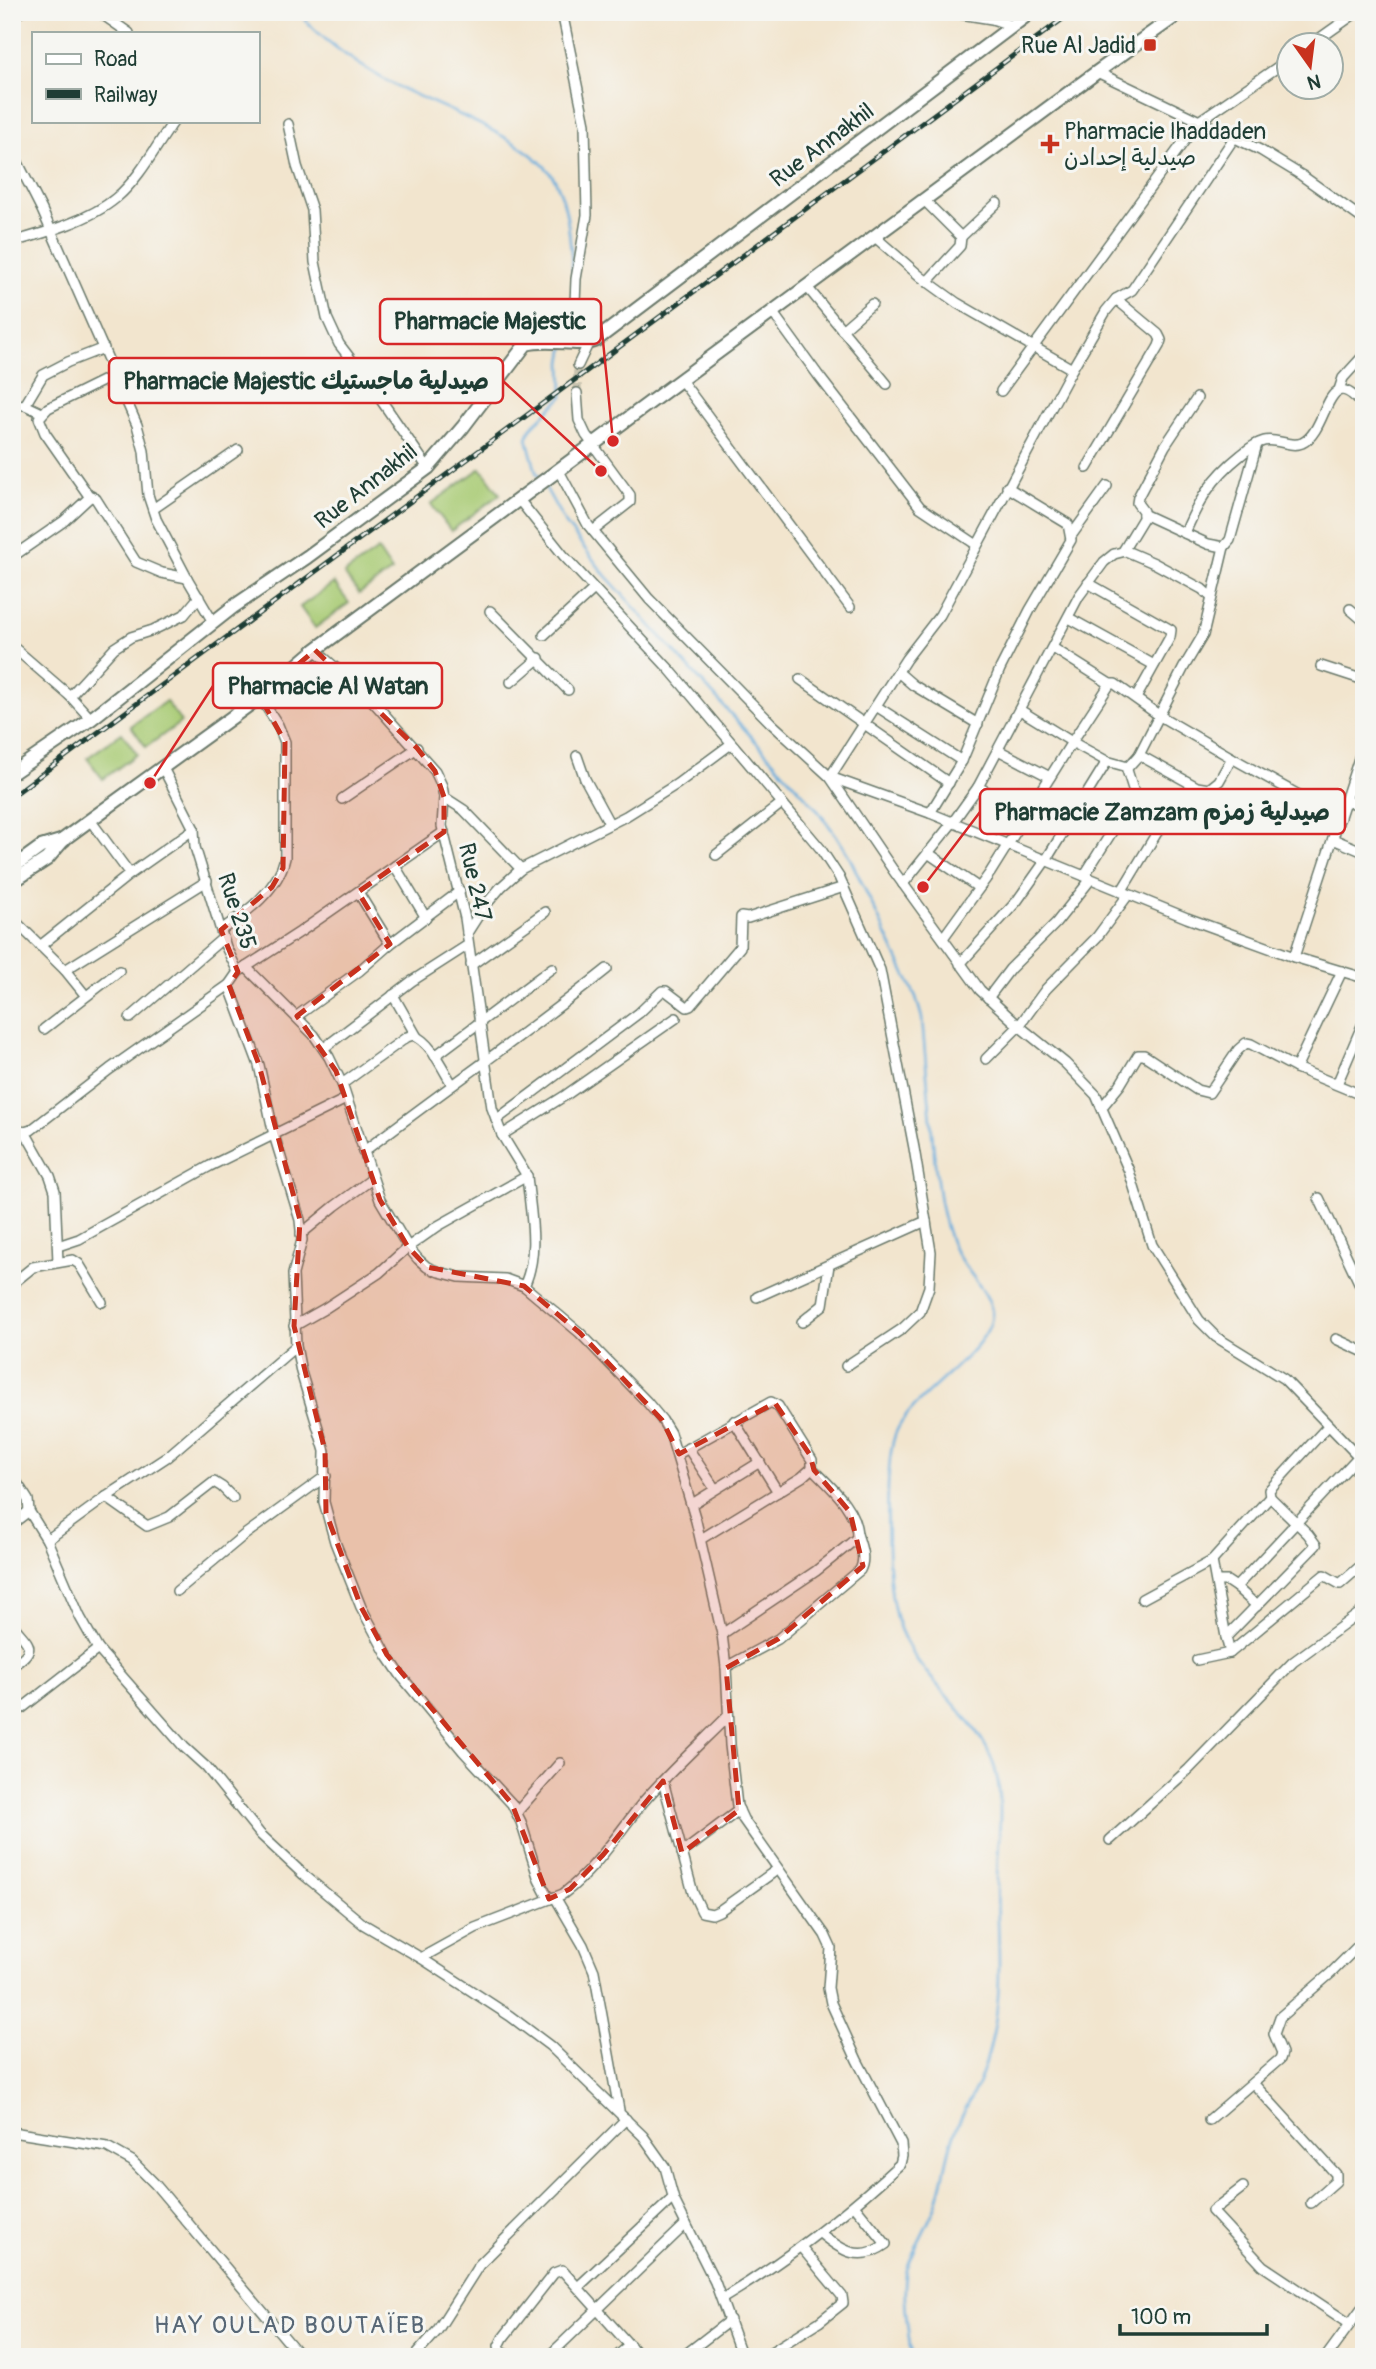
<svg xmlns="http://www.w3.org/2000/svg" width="1376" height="2369" viewBox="0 0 1376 2369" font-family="Pangolin,'Playpen Sans Arabic',sans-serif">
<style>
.garden{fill:#a9cb74;stroke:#648454;stroke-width:2}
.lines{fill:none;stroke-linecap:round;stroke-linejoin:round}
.stream{stroke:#66acdc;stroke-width:2.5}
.street-tunnel{stroke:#c8c3af;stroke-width:9;stroke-dasharray:9 4.5;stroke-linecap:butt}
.street-casing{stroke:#69786a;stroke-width:12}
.secondary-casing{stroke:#69786a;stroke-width:16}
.street{stroke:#fff;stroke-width:9}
.secondary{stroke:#fff;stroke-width:12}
.rail-casing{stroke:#1f3d34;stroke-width:5}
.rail{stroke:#f6f6f2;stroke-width:2.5;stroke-dasharray:8;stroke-linecap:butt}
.marked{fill:#c8321e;fill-opacity:0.2;stroke:#c8321e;stroke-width:5;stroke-dasharray:14 9;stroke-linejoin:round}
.poi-dot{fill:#c8321e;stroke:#f6f6f2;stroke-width:2.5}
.labels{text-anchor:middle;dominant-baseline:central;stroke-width:6;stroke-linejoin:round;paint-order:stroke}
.poi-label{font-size:23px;fill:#1f3d34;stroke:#f6f6f2;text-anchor:end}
.street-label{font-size:23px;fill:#1f3d34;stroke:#f6f6f2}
.neighbourhood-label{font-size:24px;letter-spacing:2px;fill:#566675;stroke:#f6f6f2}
.leader{fill:none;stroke:#d62828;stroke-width:2.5}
.callout-dot{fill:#d62828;stroke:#f6f6f2;stroke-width:2.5}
.callout{fill:#f6f6f2;stroke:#d62828;stroke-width:2.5}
.callout-label{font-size:24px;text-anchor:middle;font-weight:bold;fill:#1f3d34}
</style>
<rect width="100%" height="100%" fill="#f6f6f2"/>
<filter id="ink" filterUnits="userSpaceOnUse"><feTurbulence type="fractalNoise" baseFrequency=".0143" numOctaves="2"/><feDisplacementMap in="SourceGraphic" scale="14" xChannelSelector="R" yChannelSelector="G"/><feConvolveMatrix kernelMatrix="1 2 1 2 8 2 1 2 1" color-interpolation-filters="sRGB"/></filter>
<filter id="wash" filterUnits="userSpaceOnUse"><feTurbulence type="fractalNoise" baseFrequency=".00686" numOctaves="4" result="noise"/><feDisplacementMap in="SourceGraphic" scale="28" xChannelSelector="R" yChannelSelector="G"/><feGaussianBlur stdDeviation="1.57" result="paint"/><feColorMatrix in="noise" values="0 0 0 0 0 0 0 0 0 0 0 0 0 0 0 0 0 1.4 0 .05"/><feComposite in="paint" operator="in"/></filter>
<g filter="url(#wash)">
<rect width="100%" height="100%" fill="#f2e5ce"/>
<g class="garden">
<path d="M481,468L500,494L451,531L431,504Z"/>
<path d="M378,550L392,571L359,594L344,574Z"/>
<path d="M334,583L349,603L315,628L300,607Z"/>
<path d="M166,701L181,722L146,747L131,726Z"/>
<path d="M122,733L137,754L103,779L87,758Z"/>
</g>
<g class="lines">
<g class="stream">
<path d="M298,12C322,40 355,63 387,81C430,105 534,138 556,182C570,211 570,245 573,277"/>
<path d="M566,339L571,311"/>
<path d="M541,479L536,472L527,438L531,428L563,396L562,362L565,345"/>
<path d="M544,485L565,523L605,575L815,807L836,835L849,856L916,997L922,1018C925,1057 929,1095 932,1133C936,1171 938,1212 953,1247C962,1267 993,1295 992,1315C990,1351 915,1393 897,1430C883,1458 887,1570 893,1603C903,1667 957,1695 986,1747C1009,1788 997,1836 997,1881C997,1920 1001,1959 998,1997C996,2025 989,2056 979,2082C971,2099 961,2116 954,2134C946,2157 944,2181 936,2204C928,2227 913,2247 907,2270C901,2297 909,2329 911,2357"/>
</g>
</g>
</g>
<g filter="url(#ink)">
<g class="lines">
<path class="street-tunnel" d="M577,393L578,365"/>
<g class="street-casing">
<g id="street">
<path d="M99,12L129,33"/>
<path d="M562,12L585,124L587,215L576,279L574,328L577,343"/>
<path d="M948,12L992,19L1013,26"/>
<path d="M12,13L21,12"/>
<path d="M1309,46L1357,12"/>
<path d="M1097,72L1260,150L1301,175L1364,220"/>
<path d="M288,124L297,166L312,210L315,262L327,318L339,344L372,387L428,468"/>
<path d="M1234,138L1132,290L1116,299L1106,311L1072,369L940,615L906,659L830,777L893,870L980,990L1019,1026L1065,1063L1096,1095L1129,1171L1152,1245L1199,1320L1216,1337L1284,1379L1364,1462"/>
<path d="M12,151L42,210L137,425L144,451L148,495L156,519L187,578L213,622"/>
<path d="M925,201L961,237L960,246L927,282"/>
<path d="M875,237L921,277L957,303L1072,369"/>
<path d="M961,237L997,203"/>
<path d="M12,242C45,233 90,220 116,198C140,178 156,146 174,121"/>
<path d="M807,287L887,384"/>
<path d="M773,313L818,375L920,507L977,545"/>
<path d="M842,330L872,304"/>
<path d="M578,365L588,344"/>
<path d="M681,380L850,607"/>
<path d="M1339,390L1343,378L1364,355"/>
<path d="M1001,391L1199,121L1288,60"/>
<path d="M577,393L579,420L586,435L630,495V502L593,531"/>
<path d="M12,404L25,405L42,413"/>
<path d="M25,405L43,375L68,362L104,348"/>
<path d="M1087,468L1159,346L1161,340L1158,334L1116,299"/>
<path d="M559,471L588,525L649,599L771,723L830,777L930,813L1187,918L1294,957L1364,978"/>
<path d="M89,496L45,433L39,418L48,408L115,375"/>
<path d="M520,501L564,556L670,670L820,848L839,877L880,970L914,1148L931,1252L929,1287L920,1312L902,1329L846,1366"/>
<path d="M153,509L238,450"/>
<path d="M1143,514L1208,544L1224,547L1230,540L1257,444"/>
<path d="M1185,533C1199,500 1212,478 1241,455C1248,449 1256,443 1264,441C1277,438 1290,448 1302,443C1330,430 1325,358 1364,407"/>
<path d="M1071,536L1107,486"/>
<path d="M1123,551L1143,518V511L1137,503L1138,497L1165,446L1197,398"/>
<path d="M12,557L64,521L91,496L96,499L136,562L162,573L187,578"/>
<path d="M1088,583L1171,630L1170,637L1136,698"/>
<path d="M1350,609L1364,621"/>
<path d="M490,611L568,690"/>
<path d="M1069,618L1154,665"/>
<path d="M544,635L594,589"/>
<path d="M12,646L70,696L91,719"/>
<path d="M1053,648L1110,684H1115L1160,716L1232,758"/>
<path d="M1321,666L1364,680"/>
<path d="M898,672L913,685L978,724"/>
<path d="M800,679L949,783"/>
<path d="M511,682L539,658"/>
<path d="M70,696L114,648L131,637L153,630L184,615L199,597"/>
<path d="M876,706L962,761"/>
<path d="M1020,710L1072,742L1110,684"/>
<path d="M998,750L1050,777"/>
<path d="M1139,755L1197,787L1209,789L1219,781L1232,758L1340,818"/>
<path d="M577,756L585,779L609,823"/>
<path d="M163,768L194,829L195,847L226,947L238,972L229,985L259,1065L274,1135L300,1220L302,1240L293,1274L296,1346L301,1372L325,1451L324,1502L335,1542L361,1607L387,1655L402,1677L463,1751L512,1804L521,1822L539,1880L549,1899"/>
<path d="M978,787L1028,813"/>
<path d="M444,797L464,810L521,869"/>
<path d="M342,799L417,748"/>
<path d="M1344,801L1364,805"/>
<path d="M930,813L962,761L1000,669L1030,610L1071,540L1068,524L1007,487"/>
<path d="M90,820L130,874"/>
<path d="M1333,839L1364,852"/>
<path d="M928,853L979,888"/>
<path d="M716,855L782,803"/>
<path d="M395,866L426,918"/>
<path d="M1084,876L1135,795"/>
<path d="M903,884L953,822L978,787L1079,596L1104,562L1114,554L1126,551L1154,563L1202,589L1211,597"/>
<path d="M358,892L390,944L460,891"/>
<path d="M1121,892L1167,816L1162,810L1135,795L1126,767"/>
<path d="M12,918L65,970L86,996"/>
<path d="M221,930C247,912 278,890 285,858V742L278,725L260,697"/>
<path d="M467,933L483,908L501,887L521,869L626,816L677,784L731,744"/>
<path d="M943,938L990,873L1072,742L1108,762"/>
<path d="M40,946L130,874L194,829"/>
<path d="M1294,957L1364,743"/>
<path d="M960,964L1017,901L1046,860L1106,763L1110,762L1128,767L1139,755L1184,667L1203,635L1224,547"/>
<path d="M471,965L545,912"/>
<path d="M246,967L300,932L444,832"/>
<path d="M65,970L207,881"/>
<path d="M238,972L246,967L314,1035L329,1057L342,1084L380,1200L408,1247L418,1259L427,1267L439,1272L459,1277L505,1279L524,1286L580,1333L647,1402L662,1420L670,1433L696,1521L722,1634L726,1667L730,1745L737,1806L743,1819L825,1935L831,1948L828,1988L831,2003L857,2060L901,2144L902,2156L900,2164C845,2215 786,2260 722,2299"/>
<path d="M393,995L417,1037"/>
<path d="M988,998L1010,969L1056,923L1091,879"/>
<path d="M297,1016L359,971L390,944"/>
<path d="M130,1018L223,938"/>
<path d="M44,1029L119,971"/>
<path d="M324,1048L412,981L468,945"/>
<path d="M435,1056L552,968"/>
<path d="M986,1059L1019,1026L1046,989L1097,937L1128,895"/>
<path d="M1296,1068L1342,971"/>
<path d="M342,1084L407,1037L413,1035C431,1042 442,1068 452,1084"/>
<path d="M1337,1084L1364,1021"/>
<path d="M1102,1107L1120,1085L1138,1055H1144L1197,1090L1209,1093L1238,1050L1246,1043L1251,1044L1296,1068L1364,1096"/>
<path d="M496,1120L639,1013L662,991H666L687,1007L690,1006L740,947L741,917L748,918L844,887"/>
<path d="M12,1129L25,1132L31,1130L110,1069L229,985"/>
<path d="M25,1132L50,1176L55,1191L58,1262"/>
<path d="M502,1135L566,1095L676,1018"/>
<path d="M363,1152C444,1090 527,1033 607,969"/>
<path d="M1319,1198L1364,1293"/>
<path d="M301,1234L335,1206L372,1179"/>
<path d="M58,1246L79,1239L210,1166L346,1099"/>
<path d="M12,1284L33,1267L73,1260L79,1264L102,1302"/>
<path d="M524,1286C540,1253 530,1211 527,1176"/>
<path d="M757,1297L926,1221"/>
<path d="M802,1322L823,1305L829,1265"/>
<path d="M294,1326L324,1309L379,1273L408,1247L438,1226L527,1176L502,1135L492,1108L465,918L442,826L444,797L442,786L435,771L368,696L315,650"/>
<path d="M1336,1339L1364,1352"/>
<path d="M734,1421L778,1492"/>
<path d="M688,1448L715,1489"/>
<path d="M678,1454L771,1402L778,1406L812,1460V1468L802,1477L701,1539"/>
<path d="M12,1475L28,1500L29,1511L47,1540L80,1617L98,1649L184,1747L206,1767L260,1834L304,1875L363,1924L421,1958L510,2016L550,2046L643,2136L665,2167L674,2200L715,2282L742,2357"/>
<path d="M106,1497L147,1526L169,1517L214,1482L222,1487L233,1498"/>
<path d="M1270,1497L1269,1490L1328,1426"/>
<path d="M692,1504L760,1462"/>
<path d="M12,1524L29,1511"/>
<path d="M47,1540L106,1497L167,1457L296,1346"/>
<path d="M1212,1561L1226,1637"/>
<path d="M1217,1581H1227L1236,1587"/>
<path d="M177,1591L243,1536L326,1476"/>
<path d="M1142,1599L1212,1561L1270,1497L1308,1534L1316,1545L1226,1637L1230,1653"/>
<path d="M1257,1606L1236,1587L1358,1457"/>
<path d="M12,1624C29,1646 39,1647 12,1666"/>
<path d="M722,1634L816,1571L857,1538C858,1510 831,1487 812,1468"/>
<path d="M1197,1660L1230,1653L1324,1575L1340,1584L1364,1563"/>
<path d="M726,1667L778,1639L860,1570C866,1559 861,1546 857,1534"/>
<path d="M12,1716L98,1649"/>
<path d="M663,1781L693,1893L702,1912L712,1914L719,1911L778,1869"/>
<path d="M517,1812L560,1763"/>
<path d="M1110,1840L1189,1769L1293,1662L1364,1610"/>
<path d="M682,1853L739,1810"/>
<path d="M555,1897L583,1945L594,1971L619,2110"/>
<path d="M421,1958L475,1928L563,1894C596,1869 618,1833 644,1801C670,1771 699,1745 727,1717"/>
<path d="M1253,2083L1336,2174V2181L1311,2203"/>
<path d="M1209,2120L1280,2059L1282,2053L1274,2034L1280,2017L1331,1973L1364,1940"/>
<path d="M12,2132L107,2147L132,2161L155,2184L301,2357"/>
<path d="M1243,2187L1212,2211L1263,2266L1350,2324"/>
<path d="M820,2233C842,2251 860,2263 886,2244L855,2206"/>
<path d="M578,2287L673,2198"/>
<path d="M414,2357L437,2331L479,2265L626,2119"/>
<path d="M510,2357L501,2351L499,2346L503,2338L554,2273L562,2270L640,2357"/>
<path d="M548,2357L686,2224"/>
<path d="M616,2357L630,2345"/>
<path d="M682,2357L730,2320"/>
<path d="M763,2357L819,2322L843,2303L842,2296L801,2247"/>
<path d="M1326,2357L1364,2305"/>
</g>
</g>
<g class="secondary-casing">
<g id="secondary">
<path d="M12,773L91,719L233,607L307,557L428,468L463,427L526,344C549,337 580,348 596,340L1031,12"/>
<path d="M12,868L41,847L64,840"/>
<path d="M12,882L47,859L64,839L90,820L260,697L315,650L1097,72L1181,12"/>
</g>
</g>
<use href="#street" class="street"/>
<use href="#secondary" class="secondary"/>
<g class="rail-casing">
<path id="rail" d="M12,796L1072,12"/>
</g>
<use href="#rail" class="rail"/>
</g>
</g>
<path class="marked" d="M315,650L417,748L435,771L444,797V832L358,892L390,944L297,1016L336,1071L380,1200L408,1247L427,1267L524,1286L580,1333L662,1420L679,1454L775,1403L810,1455L814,1470L850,1512L863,1566L778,1639L726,1668L739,1810L682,1853L663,1781L603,1855L570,1889L549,1899L512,1804L387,1655L361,1607L326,1513L325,1451L294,1326L300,1220L259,1065L229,985L238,972L221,930L272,887L283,868L285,742L260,697Z"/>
<g class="poi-dot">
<rect x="1143" y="38" width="14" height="14" rx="3.5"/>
<path d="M1046.5 133.5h7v7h7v7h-7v7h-7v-7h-7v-7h7z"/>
</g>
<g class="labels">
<g class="poi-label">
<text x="1136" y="45">Rue Al Jadid</text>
<text x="1064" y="131" text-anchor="start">Pharmacie Ihaddaden<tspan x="1064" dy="26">صيدلية إحدادن</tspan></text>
</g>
<g class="street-label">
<text transform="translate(822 145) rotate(-37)">Rue Annakhil</text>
<text transform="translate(366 486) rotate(-38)">Rue Annakhil</text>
<text transform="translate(475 882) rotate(77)">Rue 247</text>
<text transform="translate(237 911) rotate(72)">Rue 235</text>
</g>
<g class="neighbourhood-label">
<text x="290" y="2325">HAY OULAD BOUTAÏEB</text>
</g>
</g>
<path class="leader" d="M613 441L601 321M601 471L503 381M150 783L213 686M923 887L980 812"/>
<g class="callout-dot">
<circle cx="613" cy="441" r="7"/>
<circle cx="601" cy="471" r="7"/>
<circle cx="150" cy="783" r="7"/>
<circle cx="923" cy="887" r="7"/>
</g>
<g class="callout">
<rect x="380" y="299" width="221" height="45" rx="7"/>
<rect x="109" y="358" width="394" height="45" rx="7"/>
<rect x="213" y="663" width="229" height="45" rx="7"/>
<rect x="980" y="789" width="365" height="45" rx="7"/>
</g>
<g class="callout-label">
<text x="490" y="329">Pharmacie Majestic</text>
<text x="306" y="389">Pharmacie Majestic صيدلية ماجستيك</text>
<text x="328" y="694">Pharmacie Al Watan</text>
<text x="1162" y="820">Pharmacie Zamzam صيدلية زمزم</text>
</g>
<rect width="1376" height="2369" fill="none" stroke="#f6f6f2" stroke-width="42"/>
<rect x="32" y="32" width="228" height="91" fill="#f6f6f2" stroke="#a0aca6" stroke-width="2"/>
<rect x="46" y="54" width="35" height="10" fill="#ffffff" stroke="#a0aca6" stroke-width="2"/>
<text x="94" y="66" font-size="21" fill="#1f3d34">Road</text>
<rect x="46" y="89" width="35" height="10" fill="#1f3d34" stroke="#a0aca6" stroke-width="2"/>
<text x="94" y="102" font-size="21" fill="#1f3d34">Railway</text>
<g transform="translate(1310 66) rotate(166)"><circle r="33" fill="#f6f6f2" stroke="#a0aca6" stroke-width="2"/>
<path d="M0-5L12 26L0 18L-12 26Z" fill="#c8321e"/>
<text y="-10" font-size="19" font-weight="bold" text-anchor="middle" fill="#1f3d34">N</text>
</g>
<path d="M1120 2324v10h147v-10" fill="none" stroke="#1f3d34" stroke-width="3.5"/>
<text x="1131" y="2324" font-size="21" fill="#1f3d34" stroke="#f6f6f2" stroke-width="5" paint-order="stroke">100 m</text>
</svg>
